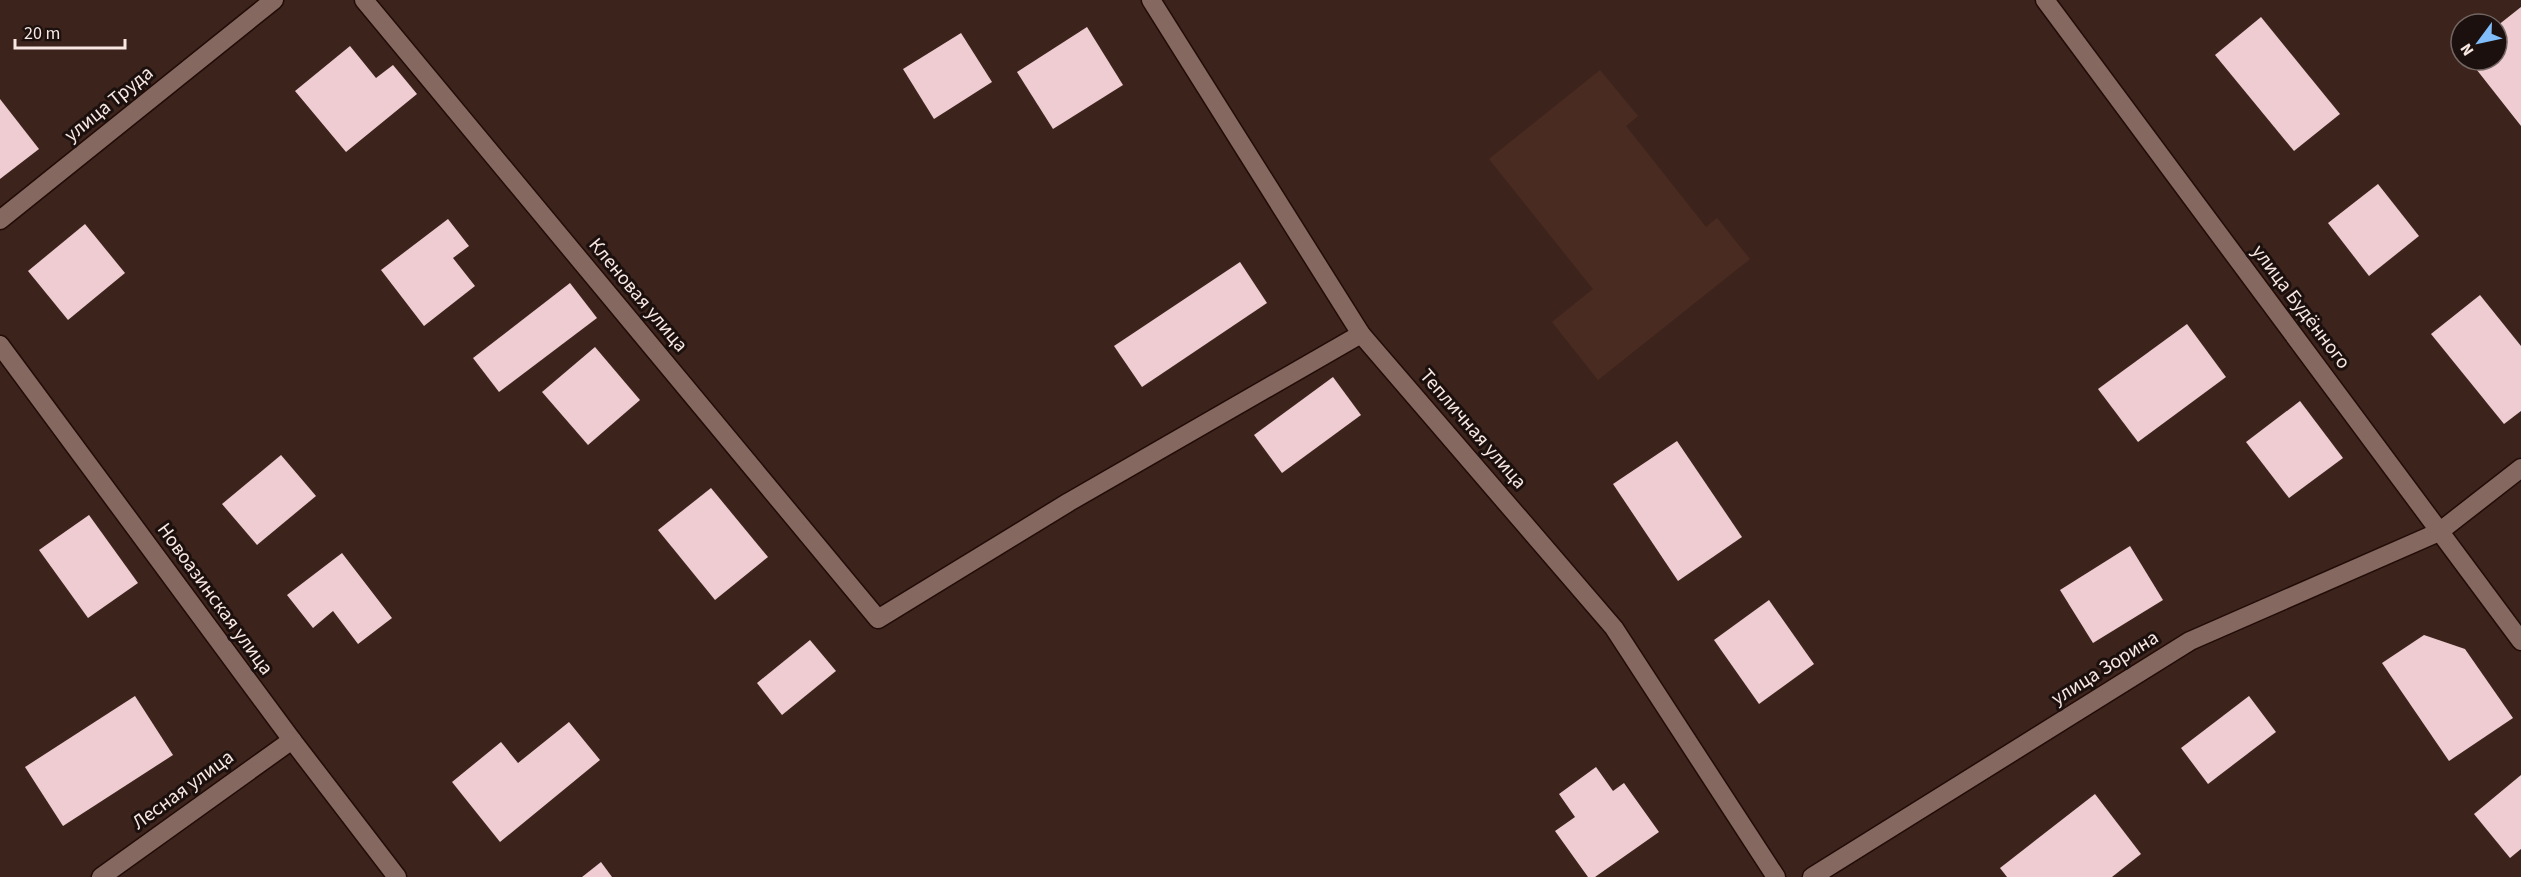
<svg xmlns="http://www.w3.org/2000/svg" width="2521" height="877" viewBox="0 0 2521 877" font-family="'Source Sans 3',sans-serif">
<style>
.built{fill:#4a2b22}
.building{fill:#eeccd1}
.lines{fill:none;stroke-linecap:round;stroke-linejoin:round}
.minor-casing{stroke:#220c07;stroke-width:21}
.minor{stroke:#856860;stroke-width:18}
.labels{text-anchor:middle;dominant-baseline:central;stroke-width:6;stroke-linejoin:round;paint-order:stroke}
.street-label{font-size:20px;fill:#f8e7e2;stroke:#1b100d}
</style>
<rect width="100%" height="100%" fill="#3c241d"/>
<path class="built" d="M1600,70L1638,116L1626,126L1706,227L1717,218L1750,259L1598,380L1552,322L1593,289L1489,159Z"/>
<g class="building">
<path d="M2521,7V126L2469,60H2497V26Z"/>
<path d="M2261,17L2340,114L2294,151L2215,55Z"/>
<path d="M1087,27L1123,85L1053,129L1017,72Z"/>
<path d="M961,33L992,82L934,119L903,69Z"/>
<path d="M350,46L376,78L393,65L417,94L346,152L295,91Z"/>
<path d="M0,99L39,149L0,179Z"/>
<path d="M2378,184L2419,236L2369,276L2328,223Z"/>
<path d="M448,219L469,246L453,258L475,286L424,326L381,270Z"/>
<path d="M85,224L125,273L68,320L28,271Z"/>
<path d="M1240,262L1267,303L1142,387L1114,346Z"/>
<path d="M570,283L597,318L499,392L473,358Z"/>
<path d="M2480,295L2521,346V411L2504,424L2431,334Z"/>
<path d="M2187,324L2226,377L2138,442L2098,389Z"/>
<path d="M595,347L640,400L588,445L542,392Z"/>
<path d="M1333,377L1361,415L1282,473L1254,435Z"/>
<path d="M2300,401L2343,458L2289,498L2246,442Z"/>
<path d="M1677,441L1742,537L1678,581L1613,484Z"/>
<path d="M281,455L316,496L257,545L222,504Z"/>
<path d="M711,488L768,557L715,600L658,530Z"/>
<path d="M89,515L138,583L88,618L39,550Z"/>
<path d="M2130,546L2163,600L2093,643L2060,590Z"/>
<path d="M342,553L392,618L358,644L333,611L313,628L287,595Z"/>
<path d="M1769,600L1814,664L1759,704L1714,640Z"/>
<path d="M2424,635L2465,649L2513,718L2449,761L2382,663Z"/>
<path d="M810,640L836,671L782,715L757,683Z"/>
<path d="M135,696L173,755L63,826L25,767Z"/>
<path d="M2249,696L2276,732L2208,784L2181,748Z"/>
<path d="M569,722L600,760L500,842L452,782L501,742L518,763Z"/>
<path d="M1596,767L1613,791L1624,783L1659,832L1595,877H1588L1555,831L1575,817L1559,794Z"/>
<path d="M2521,775V849L2510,858L2474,814Z"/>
<path d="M2095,794L2141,854L2112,877H2007L2000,868Z"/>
<path d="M601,862L612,877H582Z"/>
</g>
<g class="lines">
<g class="minor-casing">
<g id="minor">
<path d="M364,0L878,619L1069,502L1361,334"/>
<path d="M1151,0L1361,334L1614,628L1776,877"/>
<path d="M2045,0L2521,641"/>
<path d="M0,220L274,0"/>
<path d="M0,345L292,740L397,877"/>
<path d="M101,877L292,740"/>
<path d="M1812,877L2190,641L2439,532L2521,468"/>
</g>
</g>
<use href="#minor" class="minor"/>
</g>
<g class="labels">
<g class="street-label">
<text transform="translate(109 104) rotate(-39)">улица Труда</text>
<text transform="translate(638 295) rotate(50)">Кленовая улица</text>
<text transform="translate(2301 307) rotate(53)">улица Будённого</text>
<text transform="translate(1473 429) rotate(49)">Тепличная улица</text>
<text transform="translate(215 599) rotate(54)">Новоазинская улица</text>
<text transform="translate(2105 668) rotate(-32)">улица Зорина</text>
<text transform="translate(183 790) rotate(-36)">Лесная улица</text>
</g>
</g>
<g transform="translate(2479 42) rotate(237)"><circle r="28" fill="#1b100d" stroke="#736662" stroke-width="1.5"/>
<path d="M0-4.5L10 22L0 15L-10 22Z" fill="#80bdfa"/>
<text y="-9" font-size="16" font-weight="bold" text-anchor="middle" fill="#f8e7e2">N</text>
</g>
<path d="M15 39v9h110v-9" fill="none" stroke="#f8e7e2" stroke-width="3"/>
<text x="24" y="39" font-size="18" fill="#f8e7e2" stroke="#1b100d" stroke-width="4.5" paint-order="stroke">20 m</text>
</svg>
